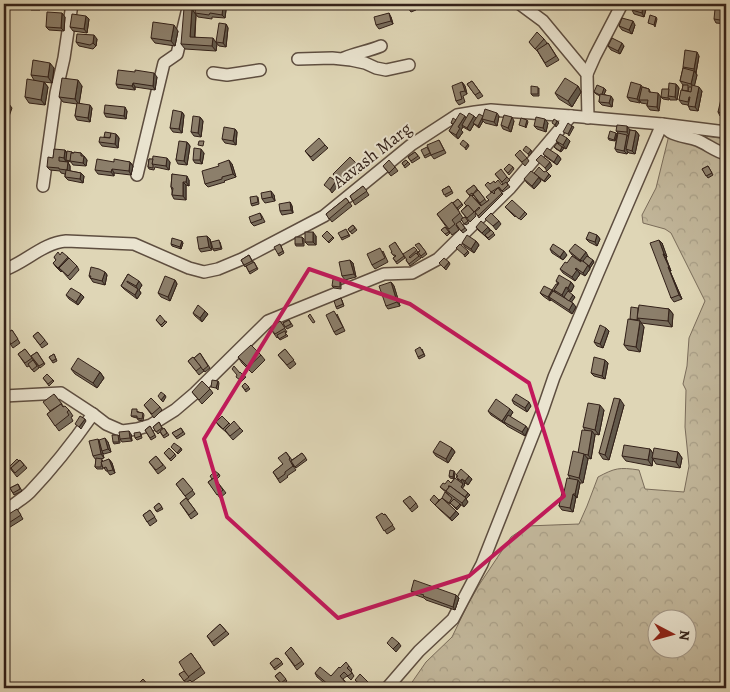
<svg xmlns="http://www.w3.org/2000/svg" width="730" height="692" viewBox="0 0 730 692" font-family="Alegreya,serif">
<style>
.forest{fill:url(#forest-crowns);stroke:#7a6c5a;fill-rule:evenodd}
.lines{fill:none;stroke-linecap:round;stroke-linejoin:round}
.minor-casing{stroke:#5e4e40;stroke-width:14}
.minor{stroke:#eae4d0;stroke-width:11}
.wall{fill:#786d5c;stroke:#332119;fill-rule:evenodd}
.shaded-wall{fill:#62594b;stroke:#332119}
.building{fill:#8c7f6b;stroke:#332119}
.marked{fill:none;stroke:#c2185b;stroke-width:4;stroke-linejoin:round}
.labels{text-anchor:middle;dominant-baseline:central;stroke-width:4;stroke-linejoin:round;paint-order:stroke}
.street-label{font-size:18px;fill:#332119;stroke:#eae4d0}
</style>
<defs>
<pattern id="forest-crowns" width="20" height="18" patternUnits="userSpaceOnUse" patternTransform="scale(1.25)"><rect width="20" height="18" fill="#c2b79b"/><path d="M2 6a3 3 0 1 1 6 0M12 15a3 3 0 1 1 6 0" fill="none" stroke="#a79d85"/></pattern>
</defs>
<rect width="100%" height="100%" fill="#dfd6b6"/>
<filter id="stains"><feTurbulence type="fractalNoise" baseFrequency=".004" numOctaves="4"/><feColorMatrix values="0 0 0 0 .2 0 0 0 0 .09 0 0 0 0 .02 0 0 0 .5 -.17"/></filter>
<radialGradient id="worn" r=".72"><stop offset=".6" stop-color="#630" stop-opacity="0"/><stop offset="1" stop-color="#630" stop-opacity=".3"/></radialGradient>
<path class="forest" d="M670,131L726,139V688H475L471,683L467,688H408L426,662L452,637L468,604L479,585L511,537L527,526L579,524L587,506L598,477C615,468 619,467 639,470L645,489L684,492L689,466L685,427L686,390L683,384L687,366L689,338L705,301L671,233L665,229L643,223L642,215L656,188ZM658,620H688V650H658Z"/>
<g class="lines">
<g class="minor-casing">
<g id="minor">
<path d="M520,4L543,21L587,74L588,118"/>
<path d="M344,58C356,53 369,51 381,46"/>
<path d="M298,59L332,58L351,60L365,63L376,68L386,70L409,65"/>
<path d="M213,73L227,75L260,70"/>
<path d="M587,74L595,56L622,4"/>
<path d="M137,175L164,63L177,54L189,4"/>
<path d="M43,186L56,93L64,58L72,4"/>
<path d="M4,270C26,262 43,243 66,241L134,244L189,268L204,272L218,269L242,259L324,216L411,145L457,115L475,112L491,110L571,116L662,124L726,132"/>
<path d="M4,396L61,393L93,414L106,424L122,431L137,429L151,425L175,410L195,393L268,321L384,274L412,273L438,259L510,188L571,116"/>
<path d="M4,515C11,504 21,501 30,492C53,468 74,441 93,414"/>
<path d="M387,688L419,651L453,619L482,564L542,412L554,377L598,273L662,124C665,127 667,130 670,132C679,137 688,137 697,140C707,144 716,152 726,154"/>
</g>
</g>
<use href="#minor" class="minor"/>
</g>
<g class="wall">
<path d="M29,4H41L40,10H31L28,6Z"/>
<path d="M201,4H214V5L223,7L226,10L225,18L212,17V19L198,17L195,13L201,6Z"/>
<path d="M382,4H396L397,5L385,8Z"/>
<path d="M407,4H414L416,10L411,12L408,8Z"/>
<path d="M644,4H654L653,7L645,6Z"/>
<path d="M643,5L646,9L644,17L634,14L632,10Z"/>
<path d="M726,10V24L716,23L714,19Z"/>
<path d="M196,15L195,37L217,44L216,51L185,49L181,44Z"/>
<path d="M65,17L64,31L49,30L46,27Z"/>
<path d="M391,17L393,24L379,29L376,25Z"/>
<path d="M89,19L87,33L73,31L70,27Z"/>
<path d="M226,24L228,28L226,47L219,46L216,42Z"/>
<path d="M635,25L632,34L622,30L619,26Z"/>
<path d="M178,31L175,46L155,43L151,38Z"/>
<path d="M97,39L96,46L93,49L79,46L76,42Z"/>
<path d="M544,39L547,43L546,44L548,43L559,60L547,67L538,52L529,42Z"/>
<path d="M608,46H624L620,54L611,50Z"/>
<path d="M699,56L696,73L697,75L694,86L702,91L698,111L690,110L688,105L682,104L679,100L682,90L683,85L680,81L683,68V67ZM689,87H691V92H689Z"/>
<path d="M54,68L52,83L44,82L48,87L45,105L29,103L25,97L34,80L31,75Z"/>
<path d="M157,77L155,90L135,87V90L118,88L116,84Z"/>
<path d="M472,81L483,96L478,99L467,84Z"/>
<path d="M462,82L465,86L467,94L463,96L465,102L459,105L456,101Z"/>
<path d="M676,84L679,88L677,100H670L669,98V100L663,99L661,97L669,89Z"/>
<path d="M82,86L79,103L92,108L90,122L77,120L75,116L77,104L63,102L59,97Z"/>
<path d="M578,86L581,92L572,107L559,99L555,93Z"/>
<path d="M643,87L649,89L659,111L650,110L647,106V104L641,103L640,101V103L630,101L627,97Z"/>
<path d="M539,88V96H533L531,94Z"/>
<path d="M604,88L606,90L604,94L613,99L612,107L602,105L599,102L600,96L596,94L594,92Z"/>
<path d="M726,101V117L720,116L718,112Z"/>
<path d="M127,111L126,119L106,117L104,113Z"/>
<path d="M182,112L184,115L182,133L173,132L170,128Z"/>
<path d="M474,116L476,119L483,116H499L497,126L485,123L483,121L479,128L474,124L470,131L463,127L461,130L463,132L458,139L452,134L449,131L453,125L451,123L456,120Z"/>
<path d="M200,117L203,121L201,137L194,136L191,132Z"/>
<path d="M514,121L511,132L503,129L501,125Z"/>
<path d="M548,123L546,132L537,129L534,126Z"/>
<path d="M235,129L237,132L236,145L225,143L222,139Z"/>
<path d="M630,130L636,131L639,135L635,154L629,153L628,152L627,154L617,152L615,149L617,134L615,141L609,140L608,138L616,133L617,134L618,133L616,131Z"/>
<path d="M116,134L119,138L118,148L102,146L99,142Z"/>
<path d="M567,138L570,141L566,149L562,147L564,148L561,152L556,149L554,147L559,144L556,141Z"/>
<path d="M439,140L446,153L434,159L431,155L425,158L424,156Z"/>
<path d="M187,142L190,146L187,165L178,164L176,160L178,150Z"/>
<path d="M325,145L328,148L313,161L305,151Z"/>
<path d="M65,150L67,153L72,152L73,153H81L87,160L86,166L73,165L71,162L67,161L70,166V171L81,173L84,176L83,183L68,180L65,177V174L61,173L60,171L50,170L47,167L53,158Z"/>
<path d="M415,152L420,158L412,163L408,157Z"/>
<path d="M204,153L202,164L195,163L193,160Z"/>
<path d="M543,154L558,155L561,159L557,165L546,157Z"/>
<path d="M515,155L527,158L529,161L525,166Z"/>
<path d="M350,157L362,170L357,175L352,170L341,183L333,174Z"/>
<path d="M149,159L170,162L169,170L155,167L154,170L149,169L148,167Z"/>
<path d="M406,160L410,164L405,168L402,163Z"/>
<path d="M114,162H130L133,166L131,175L114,173V176L98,174L95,170Z"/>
<path d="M232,164L236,177L224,181L225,182L208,187L205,184Z"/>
<path d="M383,166L395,167L398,171L391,176Z"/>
<path d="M708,166L713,175L708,178L702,169Z"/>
<path d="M513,167L514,169L509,175L504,169Z"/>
<path d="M544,172L549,174L551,176L545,182L539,178L541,181L534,189L527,183L524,179L535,174Z"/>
<path d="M172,174L189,180V186L186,185V200L174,199L172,195V190L171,187Z"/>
<path d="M495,174L507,177L510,180L507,183L510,187L503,192L500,189H499L503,194L479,218L476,213L475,214L476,216L470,222L461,211L466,206L470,196L466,191L474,185L487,202L489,200L491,193L490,184L495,183L502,185L503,184ZM473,195L482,206L472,196Z"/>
<path d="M363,186L369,195L355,205L350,196Z"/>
<path d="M449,186L453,193L446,197L442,190Z"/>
<path d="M274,195L275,201L265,203L262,199Z"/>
<path d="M258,197L259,204L252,206L251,204Z"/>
<path d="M346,198L352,206L332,222L326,214Z"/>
<path d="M458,199L463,205L458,210L456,207L463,218L465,217L469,223L466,225L462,220L460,222L467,230L463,233L456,225L459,230L452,235L437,214Z"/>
<path d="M290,202L292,206L293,213L282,215L280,211Z"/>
<path d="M505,207L525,212L527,214L521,220L516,216L515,217Z"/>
<path d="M260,213L262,216L265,222L254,226L251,223Z"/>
<path d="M353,225L357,230L352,234L348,229Z"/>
<path d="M445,227L450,233L447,236L441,230Z"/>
<path d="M476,227H488L495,235L489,240L485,236L478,230Z"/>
<path d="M347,231L350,236L342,240L341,238Z"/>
<path d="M597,235L600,239L597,246L589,242L586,239Z"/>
<path d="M207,236L210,239L212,250L201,252L199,249Z"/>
<path d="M316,236V245H308L305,242Z"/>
<path d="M322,236L333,237L334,238L329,243Z"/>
<path d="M302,237L304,239V246H296L295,244Z"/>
<path d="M476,241L479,245L474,253L465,247L462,243Z"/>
<path d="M220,242L222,249L214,251L213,249Z"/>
<path d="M395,242L405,258L397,264L393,258L395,257L391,252H392Z"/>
<path d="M183,243L181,249L172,246L171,244Z"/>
<path d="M419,243L427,254L422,258L418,252L417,253L421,258L410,266L406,260L414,247L418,252L420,251Z"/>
<path d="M662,243L667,257L666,258L671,271H670L682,299L674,302L671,298Z"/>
<path d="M281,246L284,253L279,256L278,254Z"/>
<path d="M550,249L567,255L563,260L552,253Z"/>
<path d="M383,251L388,262L375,269L372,265Z"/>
<path d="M569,251L588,256L594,262L590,268V269L585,276L578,272L580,274L575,281L563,273L560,269L567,263L580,261L572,255Z"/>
<path d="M249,255L253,262H254L258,269L250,274L246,266L245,267L241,260Z"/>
<path d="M54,257L77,266L79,270L70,280L62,271L61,272L56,267L53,263L56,260Z"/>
<path d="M350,260L353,263L356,277L345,280L342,276Z"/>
<path d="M105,272L107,275L105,285L93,282L89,276Z"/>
<path d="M128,274L142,285L139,290L141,293L137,299L124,289L121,286Z"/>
<path d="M175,280L177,284L170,301L161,297L158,293Z"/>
<path d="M556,281L571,282L574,286L571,292L569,291L568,292L575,297L571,302L576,307L572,314L551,300L550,301L543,296L540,293L553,292L552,290L558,284Z"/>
<path d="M341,282V289L334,288L332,286Z"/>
<path d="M391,282L394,286L400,306L388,309L386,306Z"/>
<path d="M81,294L84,297L78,305L69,299L66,295Z"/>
<path d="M342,300L344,306L337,309L336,307Z"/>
<path d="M638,308L669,309L673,314L672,327L641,323L644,327L640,352L628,350L624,345L630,320V319Z"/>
<path d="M205,311L208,314L202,322L195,316L193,313Z"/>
<path d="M337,314L345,331L336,335L334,332Z"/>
<path d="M156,320L165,321L167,322L162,327Z"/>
<path d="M289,320L293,326L287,329L283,323Z"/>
<path d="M280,321L287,332L285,333L288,336L280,340L278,337L277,338L270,328Z"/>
<path d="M12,330L20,343L13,348L4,335Z"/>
<path d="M609,331L603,348L597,346L594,342Z"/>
<path d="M38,332L48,344L42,348L33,336Z"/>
<path d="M25,349L39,368L34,372L29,366L27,367L18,354Z"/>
<path d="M285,349L296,364L290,369L278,355Z"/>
<path d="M422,349L425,356L419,359L418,357Z"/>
<path d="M37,352L45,364L40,368L31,356Z"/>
<path d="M200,353L210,368L205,372L194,358Z"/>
<path d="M54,354L57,361L53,363L49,357Z"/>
<path d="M261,355L265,360L252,373L242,363L238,357Z"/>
<path d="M193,357L204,371L199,375L188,361Z"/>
<path d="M605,360L608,363L605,379L594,376L591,373Z"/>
<path d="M71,369L100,372L104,378L97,388L75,374Z"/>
<path d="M47,374L54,381L49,386L43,378Z"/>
<path d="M245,383L250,389L246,392L242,386Z"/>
<path d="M210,389L213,393L202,404L192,392Z"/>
<path d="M54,394L64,407L69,410L73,416L71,417L73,421L59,431L47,414L50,412Z"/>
<path d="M512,400L531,406L527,412L514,404Z"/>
<path d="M144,405L160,407L162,410L154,418Z"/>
<path d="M624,405L609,460L603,459L599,453Z"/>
<path d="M510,409L513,412L510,417L528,429L525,436L507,426L505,424L491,415L488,411Z"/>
<path d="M604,410L599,435L595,434V435L591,459L587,458L588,459L583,483H580L577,498L576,497L573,512L562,510L559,506L564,492L570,478L568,475L578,453L585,430L583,427Z"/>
<path d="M138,411V412L143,413L144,415L143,421L138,420L137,418L133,417L131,416Z"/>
<path d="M159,422L163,429L164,428L169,435L164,438L160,432L158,434L153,427Z"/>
<path d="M216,422L229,423L231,425L240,428L243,431L233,440L226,432L219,426Z"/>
<path d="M150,426L156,437L151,440L145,430Z"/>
<path d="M181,428L185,434L177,439L172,433Z"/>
<path d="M131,434L132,441L122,442L120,439V443L114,444L113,442L118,435L119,436Z"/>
<path d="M141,434L142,438L137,440L135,438Z"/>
<path d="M108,442L111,452L104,454L102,452L104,458L101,459L103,461V462L109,459L112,463L115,473L110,475L107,471H106L103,466V469H97L95,467L96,460L93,456Z"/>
<path d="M452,448L455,452L448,463L436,456L433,452Z"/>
<path d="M650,449L653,454L678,452L682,458L680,468L656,464L653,459L652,466L626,461L622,456Z"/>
<path d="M286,452L292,460L302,453L307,460L296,468L291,463L296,470L287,476L288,477L280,483L273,472L283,464Z"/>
<path d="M164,453L175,454L176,456L171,461Z"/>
<path d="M156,456L166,468L158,474L149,462Z"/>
<path d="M20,460L27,468L17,477L9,467Z"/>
<path d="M455,473L454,479L459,480L456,477L469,476L472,479L468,485L465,483L464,484L465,485L462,488L470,495L466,499L468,502L464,507L460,504L461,505L457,510L451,504L446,502L459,514L452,521L438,508L430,500H439L449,495L440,487L451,483L454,479L450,478L449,476Z"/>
<path d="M219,474L220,476L216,480L226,493L220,498L208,482Z"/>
<path d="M4,475L8,479L4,483Z"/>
<path d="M183,478L195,494L188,500L176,484Z"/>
<path d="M18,484L22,491L14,495L10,488Z"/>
<path d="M4,495L9,503L4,506Z"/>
<path d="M186,498L198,514L191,519L180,503Z"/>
<path d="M403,501L416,503L418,507L412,512Z"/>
<path d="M159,503L163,509L157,512L154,507Z"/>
<path d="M17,509L23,519L7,529L4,525Z"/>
<path d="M150,510L157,521L150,526L143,515Z"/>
<path d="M385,514L395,529L387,534L376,517Z"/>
<path d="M411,591L456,595L459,598L455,610L426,600L424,598L413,594Z"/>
<path d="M220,624L229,634L214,646L207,636Z"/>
<path d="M291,647L304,664L297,670L285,653Z"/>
<path d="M191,653L205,673L192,682L190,680L186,683L179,674L185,672Z"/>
<path d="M278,658L283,664L275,670L270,663Z"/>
<path d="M349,666L352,670L351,671L354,676L351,680L347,676L343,679L349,686L330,688L317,677L315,673L331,676L340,668Z"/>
<path d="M280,672L287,681L282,685L275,676Z"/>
<path d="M355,680L371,685L373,688H363Z"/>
</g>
<g class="shaded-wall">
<path d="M38,4H41L40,10L38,7Z"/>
<path d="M643,5L646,9L644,17L642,13Z"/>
<path d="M4,7L6,10V17L4,14Z"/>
<path d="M223,7L226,10L225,18L222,15Z"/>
<path d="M192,9L196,15L194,42L190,37Z"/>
<path d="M62,13L65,17L64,31L61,28Z"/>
<path d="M389,13L391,17L393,24L391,21Z"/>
<path d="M86,16L89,19L87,33L84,29Z"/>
<path d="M656,17L657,19L655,27L654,25Z"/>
<path d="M633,21L635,25L632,34L629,30Z"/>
<path d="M226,24L228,28L226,47L223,43Z"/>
<path d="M174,25L178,31L175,46L171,41Z"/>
<path d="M94,35L97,39L96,46L93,43Z"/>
<path d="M213,38L217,44L216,51L212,46Z"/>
<path d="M622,43L624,46L620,54L618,51Z"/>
<path d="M697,52L699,56L696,73L694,69Z"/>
<path d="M50,63L54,68L52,83L48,77Z"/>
<path d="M694,71L697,75L694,88L691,84Z"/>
<path d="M154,73L157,77L155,90L153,86Z"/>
<path d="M78,80L82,86L79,105L75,99Z"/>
<path d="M44,82L48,87L45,105L41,100Z"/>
<path d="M462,82L465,86L467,94L465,91Z"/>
<path d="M133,83L135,87V90L132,86Z"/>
<path d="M676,84L679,88L677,100L675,97Z"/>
<path d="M641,85L643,88L639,100L640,101V103L637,99Z"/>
<path d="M578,86L581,92L572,107L568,101Z"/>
<path d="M699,87L702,91L698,111L695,107Z"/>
<path d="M604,88L606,90L603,97L601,95Z"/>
<path d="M658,93L661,97L659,111L657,107Z"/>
<path d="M611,96L613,99L612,107L609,103Z"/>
<path d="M9,104L12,108L7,122L4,118Z"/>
<path d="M90,105L92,108L90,122L88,118Z"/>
<path d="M125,107L127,111L126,119L124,116Z"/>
<path d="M182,112L184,115L182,133L179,129Z"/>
<path d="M497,113L499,116L497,126L494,122Z"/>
<path d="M465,116L467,120L462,125L463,127L461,130L463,132L458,139L456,135L458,127Z"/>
<path d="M474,116L477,119L470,131L467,128Z"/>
<path d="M483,116L482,119L483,121L479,128L478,126Z"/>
<path d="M200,117L203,121L201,137L198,133Z"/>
<path d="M512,117L514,121L511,132L508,128Z"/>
<path d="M545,119L548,123L546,132L543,128Z"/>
<path d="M527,120L528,122L526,128L525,127Z"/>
<path d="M557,121L559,123L556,127L555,125Z"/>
<path d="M572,126L574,127L569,136L568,134Z"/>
<path d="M627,126L630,130L629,136L627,132Z"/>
<path d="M235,129L237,132L236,145L233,141Z"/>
<path d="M636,131L639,135L635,154L632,151Z"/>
<path d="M616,133L617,134L615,141L614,140Z"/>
<path d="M116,134L119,138L118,148L115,144Z"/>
<path d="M627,135L630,139L626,149L628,152L627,154L624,151Z"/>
<path d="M567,138L570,141L566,149L563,145Z"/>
<path d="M187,142L190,146L187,165L184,161Z"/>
<path d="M468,144L469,146L466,150L465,148Z"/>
<path d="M562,147L564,148L561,152L560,151Z"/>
<path d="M201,149L204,153L202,164L200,160Z"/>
<path d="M65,150L67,154L66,162L64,158Z"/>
<path d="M531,150L532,152L529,156L528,154Z"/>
<path d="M558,155L561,159L557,165L554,162Z"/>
<path d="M84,156L87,160L86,166L83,163Z"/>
<path d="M167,158L170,162L169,170L166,166Z"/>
<path d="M229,160L232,164L236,177L233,174Z"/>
<path d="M68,162L70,166V174L67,170Z"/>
<path d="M130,162L133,166L131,175L129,171Z"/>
<path d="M550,162L552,166L547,171L545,168Z"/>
<path d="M350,167L352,170L341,183L338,180Z"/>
<path d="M112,169L114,173V176L111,172Z"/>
<path d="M81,173L84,176L83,183L80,179Z"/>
<path d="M549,174L551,176L545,182L544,181Z"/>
<path d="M187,176L189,180V186L186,182Z"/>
<path d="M539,177L541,181L534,189L532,186Z"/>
<path d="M336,181L339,185L332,193L330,190Z"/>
<path d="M183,182L186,185V200L183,196Z"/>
<path d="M271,191L274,195L275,201L272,197Z"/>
<path d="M290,202L292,206L293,213L291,210Z"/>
<path d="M499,221L501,224L496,230L493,226Z"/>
<path d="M488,227L490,231L485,236L482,233Z"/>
<path d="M313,232L316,236V245L313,242Z"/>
<path d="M597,235L600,239L597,246L595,242Z"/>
<path d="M207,236L210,239L212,250L209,247Z"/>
<path d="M659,240L662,243L667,257L664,254Z"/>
<path d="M182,241L183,243L181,249L180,247Z"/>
<path d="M476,241L479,245L474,253L471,249Z"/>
<path d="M468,251L469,253L465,257L464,255Z"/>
<path d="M564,251L567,255L563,260L560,257Z"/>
<path d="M586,252L588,256L583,263L580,260Z"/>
<path d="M663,254L666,258L671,271L669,267Z"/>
<path d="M68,257L70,261L59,268L62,271L61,272L58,268Z"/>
<path d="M350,260L353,263L356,277L354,274Z"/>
<path d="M593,260L594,262L590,268L589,266Z"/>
<path d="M449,262L450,264L446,270L444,268Z"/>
<path d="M588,265L590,269L585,276L583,273Z"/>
<path d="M668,267L670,271L682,299L679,295Z"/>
<path d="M576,268L580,274L575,281L572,277Z"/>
<path d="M105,272L107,275L105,285L102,281Z"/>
<path d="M175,280L177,284L170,301L168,297Z"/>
<path d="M139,281L142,285L139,290L141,293L137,299L135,295L138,290L136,286Z"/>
<path d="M391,282L394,286L400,306L397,302Z"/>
<path d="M571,282L574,286L571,292L568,288Z"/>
<path d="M566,287L569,291L564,298L562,295Z"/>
<path d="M552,290L554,294L549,297L551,300L550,301L548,297Z"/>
<path d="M81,294L84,297L78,305L76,302Z"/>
<path d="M573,295L575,297L571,303L569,301Z"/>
<path d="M573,303L576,307L572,314L569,310Z"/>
<path d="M669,309L673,314L672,327L668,321Z"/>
<path d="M205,311L208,314L202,322L200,318Z"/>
<path d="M638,318L644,327L640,352L636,347L640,323L637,320Z"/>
<path d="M606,328L609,331L603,348L600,344Z"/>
<path d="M605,360L608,363L605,379L602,376Z"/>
<path d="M100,372L104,378L97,388L93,383Z"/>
<path d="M244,376L246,377L241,382L240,380Z"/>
<path d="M218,381L219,383L218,390L216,388Z"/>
<path d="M165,395L166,397L163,402L161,400Z"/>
<path d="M620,399L624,405L609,460L605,455Z"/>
<path d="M529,402L531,406L527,412L525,408Z"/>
<path d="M600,405L604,410L599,435L595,430Z"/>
<path d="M510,409L513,412L506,423L504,422L505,424L502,421Z"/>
<path d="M85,419L86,421L81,429L79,427Z"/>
<path d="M526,426L528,429L525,436L522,432Z"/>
<path d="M129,431L131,434L132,441L130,438Z"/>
<path d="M592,431L595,435L591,459L588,455Z"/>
<path d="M105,438L108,442L111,452L108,449Z"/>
<path d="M98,439L100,443L104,458L101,454Z"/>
<path d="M181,448L182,450L178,454L177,453Z"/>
<path d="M452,448L455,452L448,463L446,459Z"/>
<path d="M650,449L654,455L652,458L653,459L652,466L648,460Z"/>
<path d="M678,452L682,458L680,468L676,462Z"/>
<path d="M584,454L588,459L583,483L579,478Z"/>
<path d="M109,459L112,463L115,473L113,470Z"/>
<path d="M454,471L455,473L454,479L453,477Z"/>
<path d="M469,476L472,479L468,485L465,481Z"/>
<path d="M462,479L465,483L464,484L465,485L462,489L461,487L463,484L461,481Z"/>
<path d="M578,480L580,483L577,498L575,494Z"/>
<path d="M468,493L470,495L466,499L468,502L464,507L462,503L464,498Z"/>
<path d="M573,494L576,497L573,512L570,508Z"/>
<path d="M460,504L461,505L457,510L456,508Z"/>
<path d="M456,511L459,514L452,521L450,518Z"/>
<path d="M456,595L459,598L455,610L453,607Z"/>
<path d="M399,643L401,646L396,652L393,649Z"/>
<path d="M346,683L349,686L347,688H341Z"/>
</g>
<g class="building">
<path d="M29,4H38V7L28,6Z"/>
<path d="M201,4H212L211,7L201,6Z"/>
<path d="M407,4H412L413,7L408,8Z"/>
<path d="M633,4L643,5L642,13L632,10Z"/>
<path d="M196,5L211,7V5L223,7L222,15L210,13L209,15L195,13Z"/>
<path d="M184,8L192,9L190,37L213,38L212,46L181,44Z"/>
<path d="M715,9L726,10V21L714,19Z"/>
<path d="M47,12L62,13L61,28L46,27Z"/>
<path d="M389,13L391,21L376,25L374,17Z"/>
<path d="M72,14L86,16L84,29L70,27Z"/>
<path d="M650,15L656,17L654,25L648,23Z"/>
<path d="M622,18L633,21L629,30L619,26Z"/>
<path d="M153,22L174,25L171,41L151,38Z"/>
<path d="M219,23L226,24L223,43L216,42Z"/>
<path d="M537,32L544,39L535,49L529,42Z"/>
<path d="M77,34L94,35L93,43L90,45L76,42Z"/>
<path d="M612,38L622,43L618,51L608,46Z"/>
<path d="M548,43L556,56L545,63L537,50Z"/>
<path d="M685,50L697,52L694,69L683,67Z"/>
<path d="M33,60L50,63L48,77L31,75Z"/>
<path d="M683,68L694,71L691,84L680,81Z"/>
<path d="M118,70L135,72V70L154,73L153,86L133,83L132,86L116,84Z"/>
<path d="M62,78L78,80L75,99L59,97Z"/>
<path d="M565,78L578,86L568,101L555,93Z"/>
<path d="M27,79L44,82L41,100L25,97Z"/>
<path d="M472,81L480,92L475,95L467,84Z"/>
<path d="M462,82L465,91L460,92L462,99L456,101L452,86Z"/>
<path d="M631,82L641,85L637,99L627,97Z"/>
<path d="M669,83L676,84L675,97L668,96Z"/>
<path d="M597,85L604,88L602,94L600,95L594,92Z"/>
<path d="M683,85H688V91L682,90Z"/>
<path d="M692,85L699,87L695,107L688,106L690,97H689L688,102L679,100L681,90L691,92Z"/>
<path d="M531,86L538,87V94H531Z"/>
<path d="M642,87L649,89V92L658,93L657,107L647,106L648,100H639Z"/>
<path d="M662,89H669L668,98L661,97Z"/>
<path d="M600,94L611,96L609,103L599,102Z"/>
<path d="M721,99L726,101V114L718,112Z"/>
<path d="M4,102L9,104L4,118Z"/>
<path d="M77,103L90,105L88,118L75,116Z"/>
<path d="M105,105L125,107L124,116L104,113Z"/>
<path d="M485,109L497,113L494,122L482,119Z"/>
<path d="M173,110L182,112L179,129L170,128Z"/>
<path d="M460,113L465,116L458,127L460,128L456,135L449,131Z"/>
<path d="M469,113L474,116L467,128L462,125Z"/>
<path d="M479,114L483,116L478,126L473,123Z"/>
<path d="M504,115L512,117L508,128L501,125Z"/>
<path d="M193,116L200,117L198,133L191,132Z"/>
<path d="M536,117L545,119L543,128L534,126Z"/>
<path d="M453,118L456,120L453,124L451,123Z"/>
<path d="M521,118L527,120L525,127L519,125Z"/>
<path d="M554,119L557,121L555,125L552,123Z"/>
<path d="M568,123L572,126L568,134L563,132Z"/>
<path d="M617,125L627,126V132L616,131Z"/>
<path d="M224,127L235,129L233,141L222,139Z"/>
<path d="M630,130L636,131L632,151L626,149Z"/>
<path d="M610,131L616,133L614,140L608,138Z"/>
<path d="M105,132L111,133L110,138L104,137Z"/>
<path d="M111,133L116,134L115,144L99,142L100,137L110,138Z"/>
<path d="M618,133L627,135L624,151L615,149Z"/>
<path d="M560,134L567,138L563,145L556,141Z"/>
<path d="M319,138L325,145L311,157L305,151Z"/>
<path d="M439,140L444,150L431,155L427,145Z"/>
<path d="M463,140L468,144L465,148L460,144Z"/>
<path d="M179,141L187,142L184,161L176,160Z"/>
<path d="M199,141H204L203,146L198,145Z"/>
<path d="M557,143L562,147L560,151L554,147Z"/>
<path d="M526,146L531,150L528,154L523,150Z"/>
<path d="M427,147L430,153L424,156L421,150Z"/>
<path d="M194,148L201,149L200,160H193Z"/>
<path d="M547,148L558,155L554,162L543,154Z"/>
<path d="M54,149L65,150L64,158L59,157V161L68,162L67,170L59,169V168L47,167L48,157L53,158Z"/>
<path d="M520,150L527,158L522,162L515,155Z"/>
<path d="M67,151L72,152L70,161L66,160Z"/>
<path d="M74,152L81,153V156H84L83,163L70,161L71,153H74Z"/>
<path d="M415,152L418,156L411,161L408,157Z"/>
<path d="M541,155L550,162L545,168L536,160Z"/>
<path d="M153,156L167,158L166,166L152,164Z"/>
<path d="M350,157L360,167L355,171L350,167L338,180L333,174Z"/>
<path d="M97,159L114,162V159L130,162L129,171L112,169L111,172L95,170Z"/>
<path d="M149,159H153L152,164L153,165V168L148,167Z"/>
<path d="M229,160L233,174L222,177V179L205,184L202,171L219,166L218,164Z"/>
<path d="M389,160L395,167L389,173L383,166Z"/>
<path d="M406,160L408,162L404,166L402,163Z"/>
<path d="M509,164L513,167L508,173L504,169Z"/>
<path d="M708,166L712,173L706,176L702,169Z"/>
<path d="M539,167L544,172L546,171L549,174L544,181L534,173Z"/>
<path d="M501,169L507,177L502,182L495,174Z"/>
<path d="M66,170L81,173L80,179L65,177Z"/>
<path d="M531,171L539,177L532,186L524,179Z"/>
<path d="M172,174L187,176L186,182H183V196L172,195L173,188L171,187Z"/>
<path d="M330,177L336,181L330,190L324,185Z"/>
<path d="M498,180L502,185L506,182L508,185L502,191L499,187L491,192L485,185L488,182L490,184L494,181L495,183Z"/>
<path d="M474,185L477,189L473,194L474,196L472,193L469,195L466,191Z"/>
<path d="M363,186L367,191L353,201L350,196Z"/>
<path d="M449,186L452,191L444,195L442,190Z"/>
<path d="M498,188L502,193L478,216L475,212L480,208L479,207L474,212L468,205L467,206L464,203L471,195L481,206L489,200L486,197L492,192L494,194L495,193L494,192Z"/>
<path d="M478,190L485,199L480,203L473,194Z"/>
<path d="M271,191L272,197L262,199L261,193Z"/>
<path d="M257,196L258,202L251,204L250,197Z"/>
<path d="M346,198L349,202L329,219L326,214Z"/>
<path d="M458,199L462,204L457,208L453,203Z"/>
<path d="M512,200L525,212L519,219L505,207Z"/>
<path d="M290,202L291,210L280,211L279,204Z"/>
<path d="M452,202L460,213L452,220L455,224L449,229L437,214Z"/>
<path d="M468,205L474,212L467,218L461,211Z"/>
<path d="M260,213L262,219L251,223L249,217Z"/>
<path d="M491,213L499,221L493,226L485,219Z"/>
<path d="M465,217L468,221L464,224L461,219Z"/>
<path d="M460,221L465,228L461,231L456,224Z"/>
<path d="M481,221L488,227L482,233L476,227Z"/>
<path d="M353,225L355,228L350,232L348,229Z"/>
<path d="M445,227L449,232L445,234L441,230Z"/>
<path d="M346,229L349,235L341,238L338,233Z"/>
<path d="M491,230L494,233L488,238L485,235Z"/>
<path d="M327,231L333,237L328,242L322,236Z"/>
<rect x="305" y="232" width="8" height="10"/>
<path d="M589,232L597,235L595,242L586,239Z"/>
<path d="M467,235L476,241L471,249L462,243Z"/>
<path d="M207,236L209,247L199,249L197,237Z"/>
<path d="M295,237H302L303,244H295Z"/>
<path d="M172,238L182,241L180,247L171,244Z"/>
<path d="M219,240L221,248L213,249L211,242Z"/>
<path d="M659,240L664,254H663L669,267H668L679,295L671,298L650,243Z"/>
<path d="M395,242L404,256L396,262L393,258L396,256L395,255H393L391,252H392L389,246Z"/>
<path d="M419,243L426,252L421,256L418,252L420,251L415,245Z"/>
<path d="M280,244L283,251L278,254L274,247Z"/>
<path d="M460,244L468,251L464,255L456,248Z"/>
<path d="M553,244L564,251L560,257L550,249Z"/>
<path d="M575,244L586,252L580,260L569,251Z"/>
<path d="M414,247L417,250L409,257L410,258L416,253L419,256L409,264L406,260H407L403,254Z"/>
<path d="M380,248L385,258L372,265L367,254Z"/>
<path d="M58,252L60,255L62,252L68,257L58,268L53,263L56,260L54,257Z"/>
<path d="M249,255L252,261L244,265L241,260Z"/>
<path d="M572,256L581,262V260L588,265L583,273L576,268L575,269L577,270L572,277L560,269L565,262L567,263Z"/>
<path d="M587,256L593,260L589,266L583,261Z"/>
<path d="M69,258L77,266L68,276L59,268Z"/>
<path d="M444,258L449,262L444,268L439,263Z"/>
<path d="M350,260L354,274L342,276L339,262Z"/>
<path d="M254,262L257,268L249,272L246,266Z"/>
<path d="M91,267L99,269L105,272L102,281L90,278L91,276H89Z"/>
<path d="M128,274L139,281L136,286L127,281V282L138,289L135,295L121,286Z"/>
<path d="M559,275L571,282L568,288L566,287L562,295L554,290L559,283L556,281Z"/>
<path d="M165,276L175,280L168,297L158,293Z"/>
<path d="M333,279L340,280V287L332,286Z"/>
<path d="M391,282L397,302L386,306L379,286Z"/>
<path d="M556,284H558L554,290L555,291V292L552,290Z"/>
<path d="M544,286L552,290L548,297L540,293Z"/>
<path d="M71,288L81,294L76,302L66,295Z"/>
<path d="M553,291L573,303L569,310L549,297Z"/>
<path d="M568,291L573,295L569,301L564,297Z"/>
<path d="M341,298L343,304L336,307L334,301Z"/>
<path d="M198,305L205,311L200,318L193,313Z"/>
<path d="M639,305L669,309L668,321L637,318Z"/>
<path d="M631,307L638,308L637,320L630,319Z"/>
<path d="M334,311L343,327L334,332L326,315Z"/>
<path d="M310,314L315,322L313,323L308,316Z"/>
<path d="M160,315L165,321L161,325L156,320Z"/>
<path d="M628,319L640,321L636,347L624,345Z"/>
<path d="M289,320L291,324L285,327L283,323Z"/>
<path d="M280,321L285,328L275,334L270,328Z"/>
<path d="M600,325L606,328L600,344L594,342Z"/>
<path d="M12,330L18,339L11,344L4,335Z"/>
<path d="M285,331L286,335L279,339L277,335Z"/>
<path d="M38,332L45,340L40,345L33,336Z"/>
<path d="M251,345L261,355L248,367L238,357Z"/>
<path d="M420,347L424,354L418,357L415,350Z"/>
<path d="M25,349L32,358L25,363L18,354Z"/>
<path d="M285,349L294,360L287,365L278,355Z"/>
<path d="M37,352L44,363L39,366L31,356Z"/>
<path d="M200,353L208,366L203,370L194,358Z"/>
<path d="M54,354L56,359L52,361L49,357Z"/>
<path d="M193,357L201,367L196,371L188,361Z"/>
<path d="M594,357L605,360L602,376L591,373Z"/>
<path d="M78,358L100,372L93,383L71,369Z"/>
<path d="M33,360L37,366L32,370L28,364Z"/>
<path d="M234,366L240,373V372L244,376L240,380L236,377L237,375L232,369Z"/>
<path d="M47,374L53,380L48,384L43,378Z"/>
<path d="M212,380L218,381L216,388L211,387Z"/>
<path d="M202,381L210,389L199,400L192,392Z"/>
<path d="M245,383L249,387L245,390L242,386Z"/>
<path d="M161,392L165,395L161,400L158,396Z"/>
<path d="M54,394L62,404H61L50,411L43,402Z"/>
<path d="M516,394L529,402L525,408L512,400Z"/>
<path d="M151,398L160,407L152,414L144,405Z"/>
<path d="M614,398L620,399L605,455L599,453Z"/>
<path d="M496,399L510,409L502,421L488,411Z"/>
<path d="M588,403L600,405L595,430L583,427Z"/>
<path d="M61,404L63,407L65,406L69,410L67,412L69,415L55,426L47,414Z"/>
<path d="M132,409H137V412L143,413L142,419L137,418V416H131Z"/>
<path d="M508,415L526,426L522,432L504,422Z"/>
<path d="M80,416L85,419L79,427L75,424Z"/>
<path d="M222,416L229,423L223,429L216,422Z"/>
<path d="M234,421L240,428L230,436L225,430Z"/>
<path d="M159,422L162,428L156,432L153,427Z"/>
<path d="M150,426L155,435L150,438L145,430Z"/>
<path d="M164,428L167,433L163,436L160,431Z"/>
<path d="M181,428L183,432L176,437L172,433Z"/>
<path d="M582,430L592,431L588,455L578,453Z"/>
<path d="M129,431L130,438L120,439L119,432Z"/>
<path d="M140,432L141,436L135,438L134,433Z"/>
<path d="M112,435H118L119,442H113Z"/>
<path d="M105,438L108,449L102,451L99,440Z"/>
<path d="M98,439L101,454L93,456L89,441Z"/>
<path d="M440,441L452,448L446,459L433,452Z"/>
<path d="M174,443L181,448L177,453L171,447Z"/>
<path d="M624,445L650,449L648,460L622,456Z"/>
<path d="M169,448L175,454L170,459L164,453Z"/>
<path d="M654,448L678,452L676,462L652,458Z"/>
<path d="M573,451L584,454L579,478L568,475Z"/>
<path d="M286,452L290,458L289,459L293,466L285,472V474L278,479L273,472L283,464L278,458Z"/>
<path d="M302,453L306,458L295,467L291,461Z"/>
<path d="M156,456L163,465L156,470L149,462Z"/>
<path d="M96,458L102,459L101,467H95Z"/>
<path d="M17,459L19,461L11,468L12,469L9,467Z"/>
<path d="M109,459L113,470L108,471L106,467L103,468L101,462Z"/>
<path d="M20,460L24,465L15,473L11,468Z"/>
<path d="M461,469L469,476L465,481L462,479L461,481L456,477L458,476L456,475Z"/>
<path d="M450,470L454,471L453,477L449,476Z"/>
<path d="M215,471L219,474L214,478L212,479L210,476Z"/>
<path d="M183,478L193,490L185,496L176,484Z"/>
<path d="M214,478L223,490L217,495L208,482Z"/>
<path d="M455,478L463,484L461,487L468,493L465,497L450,486H448L449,487L446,491L440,487L443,483L445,484L448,480L451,483Z"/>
<path d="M567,478L578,480L575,494H573L570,508L559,506L562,492H564Z"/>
<path d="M18,484L20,489L13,493L10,488Z"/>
<path d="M450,486L466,498L462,503L446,491Z"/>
<path d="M445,492L452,498L449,503L442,498Z"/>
<path d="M434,495L439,500L435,505L430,500Z"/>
<path d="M410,496L416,503L410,509L403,501Z"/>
<path d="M186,498L195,510L189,515L180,503Z"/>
<path d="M442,498L456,511L450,518L435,505Z"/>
<path d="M454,499L460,504L456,508L450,503Z"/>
<path d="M159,503L162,507L156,511L154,507Z"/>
<path d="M17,509L21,515L4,526V517Z"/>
<path d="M150,510L155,517L147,522L143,515Z"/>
<path d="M382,513L384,515L385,514L393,525L384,531L376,517Z"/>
<path d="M414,580L456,595L453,607L423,596L424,595L411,591Z"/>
<path d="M220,624L226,631L212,642L207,636Z"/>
<path d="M392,637L399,643L393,649L387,643Z"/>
<path d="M291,647L302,661L295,666L285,653Z"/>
<path d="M191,653L201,667L188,677L179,662Z"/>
<path d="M276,658L278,659V658L282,662L274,668L270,663Z"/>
<path d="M346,662L349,666L347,668L352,673L348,676L344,672L340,676L346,683L341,688H330L334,684L333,683L330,686L315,673L320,667L331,676L339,667L340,668Z"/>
<path d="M184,671L189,677L184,681L179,674Z"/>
<path d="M280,672L286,679L281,683L275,676Z"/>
<path d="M360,674L371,685L367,688H364L355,680Z"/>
<path d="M143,679L151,688H140L137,685Z"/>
</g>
<path class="marked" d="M309,269L410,304L529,383L564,496L469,576L338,618L227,517L204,439Z"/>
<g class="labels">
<g class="street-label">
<text transform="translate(372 155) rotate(-38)">Aavash Marg</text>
</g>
</g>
<rect width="730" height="692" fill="none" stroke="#dfd6b6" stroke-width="20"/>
<rect x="5" y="5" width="720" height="682" fill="none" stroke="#332119" stroke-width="2.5"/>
<rect x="10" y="10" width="710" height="672" fill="none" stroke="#332119"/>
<g transform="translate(672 634) rotate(96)"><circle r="24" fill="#eae4d0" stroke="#a19687"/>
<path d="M0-4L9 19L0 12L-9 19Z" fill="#8f2418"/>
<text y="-8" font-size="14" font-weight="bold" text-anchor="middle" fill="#332119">N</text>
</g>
<rect width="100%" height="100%" filter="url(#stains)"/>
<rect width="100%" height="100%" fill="url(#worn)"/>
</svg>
